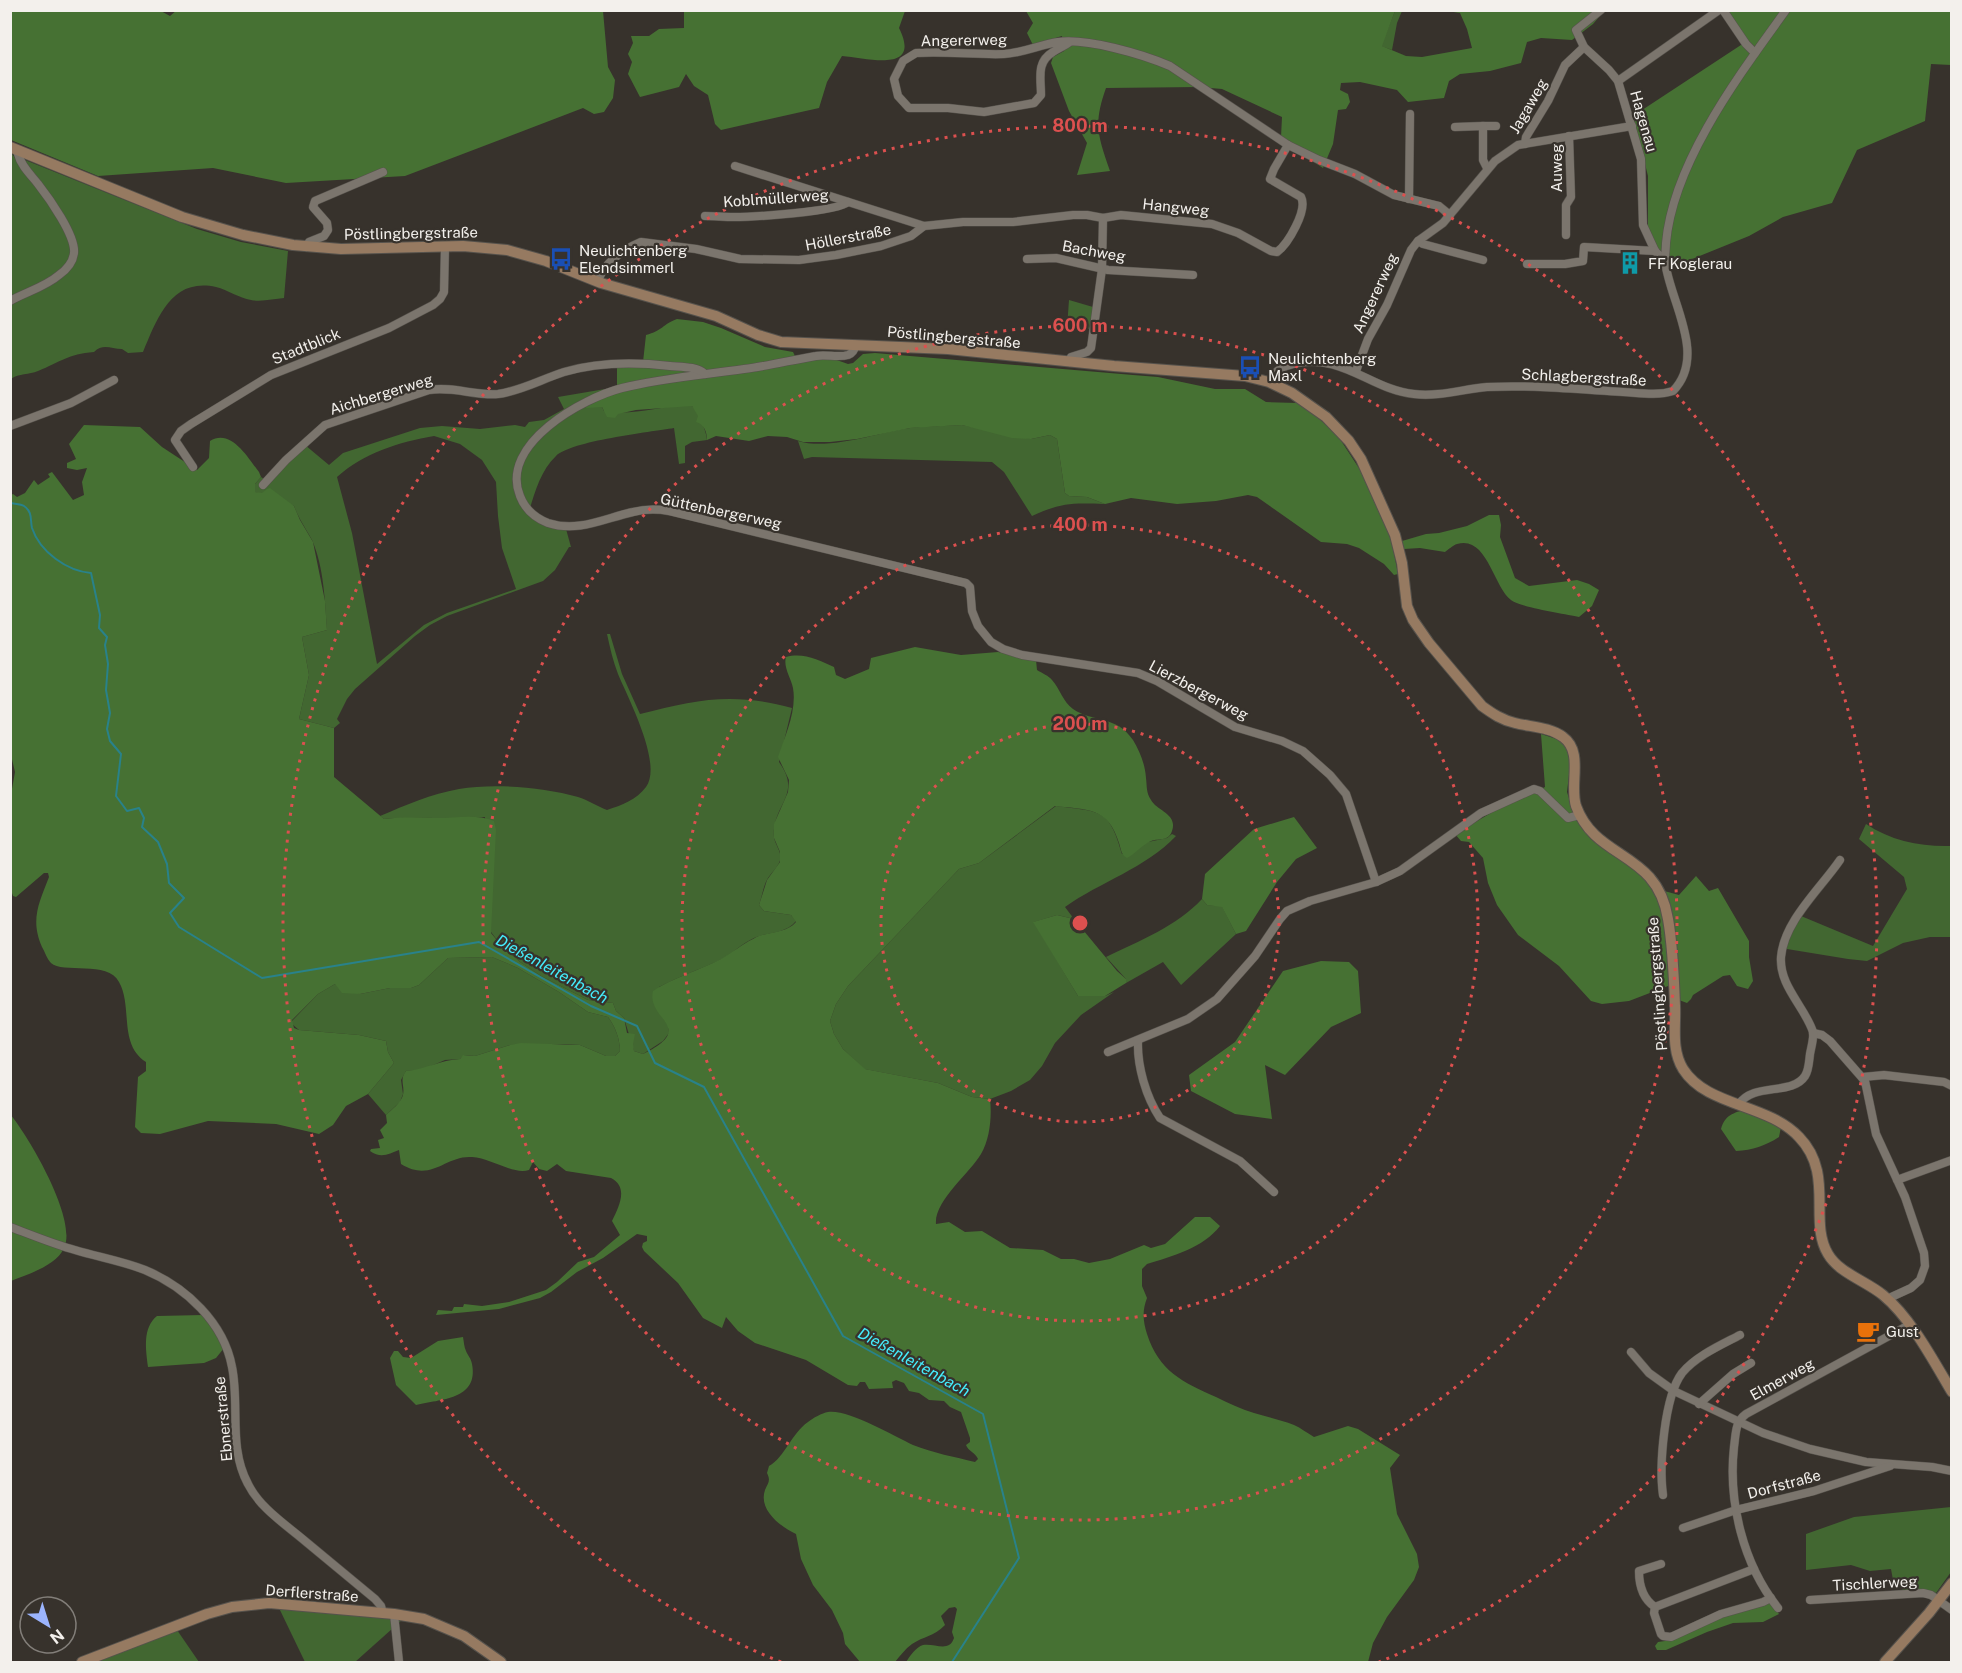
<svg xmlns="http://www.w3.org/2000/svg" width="1962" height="1673" viewBox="0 0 1962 1673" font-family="'Public Sans',sans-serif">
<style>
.green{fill:#426731;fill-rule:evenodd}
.forest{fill:#467133}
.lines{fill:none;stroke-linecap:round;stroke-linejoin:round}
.stream{stroke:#29828a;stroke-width:2}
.street-casing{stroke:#56524c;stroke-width:9}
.secondary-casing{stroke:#56524c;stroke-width:12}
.street{stroke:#7b756d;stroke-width:8}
.secondary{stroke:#967a61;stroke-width:10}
.ring{fill:none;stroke:#dc504f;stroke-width:3;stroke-dasharray:3 6}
.labels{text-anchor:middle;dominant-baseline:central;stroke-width:4.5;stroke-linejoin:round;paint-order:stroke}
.street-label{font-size:15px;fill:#f3f0ec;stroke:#37322c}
.poi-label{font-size:15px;fill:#f3f0ec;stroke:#37322c;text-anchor:start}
.water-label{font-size:16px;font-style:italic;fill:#45ecfb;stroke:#37322c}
.centre{fill:#dc504f;stroke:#37322c;stroke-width:3}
.ring-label{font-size:18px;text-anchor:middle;font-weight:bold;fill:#dc504f;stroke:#37322c;stroke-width:4.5;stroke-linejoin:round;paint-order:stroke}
</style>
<rect width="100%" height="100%" fill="#37322c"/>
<g class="green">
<path d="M1395,11H1402L1397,23L1392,50L1381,46Z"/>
<path d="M10,151C24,171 71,228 72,249C72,251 70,259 68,262C60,278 27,290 10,299Z"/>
<path d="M25,160L197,229L241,242L288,251L284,298C274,299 261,302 251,300C239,298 228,290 216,287C171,277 157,319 143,352L128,353L122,349C111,349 103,343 94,352C68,354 60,362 38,371C29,375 19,373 11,379V305L56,281L77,248Z"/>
<path d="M1069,300L1093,307L1089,329L1067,328Z"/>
<path d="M617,387L541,429L587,404L602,407L604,411C633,417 663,404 692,406C698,412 707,432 707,440L692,442L685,446V463L679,464L674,428C650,432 571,441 556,456C540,471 534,495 528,515L546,524L566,529L571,547H569L555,570L543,581L447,616L430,625L415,636L355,689L347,699L337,719L340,723L334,728L299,719L309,675L302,637L327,630C325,602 324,567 312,540C306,529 299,519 294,506L255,492V484L261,477L269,482L305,445L329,465L343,453L420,428L442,426L480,429L515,425L525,427L529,422L544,420L564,409L558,397ZM434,436L460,444L482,460L496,482L498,516L502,548L516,589L447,613L424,625L377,664L352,533L337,477C364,453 399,442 434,436Z"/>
<path d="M962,425L1031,439L1050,435L1057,439L1065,493L1069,496L1087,497L1105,504C1072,503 1063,502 1032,516L1004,472L992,462L812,457L804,459L798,441C829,451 879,432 910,428C927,426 945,426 962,425Z"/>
<path d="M607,634H610L622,674L640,714C697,699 734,692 792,708L779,762C803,795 772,804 774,837C775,846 784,853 779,863C776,869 771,873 768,878C763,886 762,897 759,905L764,911L791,915L796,921C786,934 767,932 754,938C741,944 731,955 718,961C698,970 678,977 659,987L658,1011L668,1025L669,1033L663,1041L643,1054L634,1051L624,1018L616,1011L613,1003L588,1000L541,976L520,962L500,944L491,932L485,817C451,820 418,816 384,819L380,816C406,805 431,794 459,789C494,783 543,787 578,797C588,800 597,806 607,810C622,805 636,800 646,787C663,764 628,698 618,674C613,661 610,648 607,634Z"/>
<path d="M1056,806C1101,812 1109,808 1122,854L1148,842L1167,838L1172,834L1176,836C1146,868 1100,882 1065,907L1074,919L1057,915L1034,922L1078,996H1105L1114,992L1081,1015L1055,1043L1042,1066L1030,1080L1011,1091L990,1099L972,1097L938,1083L864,1069L843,1049L834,1034L830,1021L836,1004L848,986L959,869L979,863Z"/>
<path d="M1866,824C1891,841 1922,847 1951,846V937H1930L1903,943L1867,961L1848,959L1787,949L1785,951L1791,933L1801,916L1873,946L1907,889L1904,877L1859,839Z"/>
<path d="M1202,899L1207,905L1222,906L1236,934L1181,985L1163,962L1126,983V979L1106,957C1139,941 1177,926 1202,899Z"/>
<path d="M492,957L518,968L559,992L588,1012L608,1017C615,1026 620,1039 620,1051L615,1056H606L580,1045L564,1044L510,1045L475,1056L464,1055L460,1059L445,1060L422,1070L406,1071L401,1080L403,1094L400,1102L386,1115L368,1094L394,1063L388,1052L386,1041L359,1035L299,1030L292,1024V1021L318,994L335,984L360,994L390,988H411L419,985L448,958Z"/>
<path d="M1951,1507V1572L1931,1600L1924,1596H1903L1902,1580H1893L1891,1569L1870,1571L1851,1565L1806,1570V1534L1854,1517Z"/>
<path d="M279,1608L402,1620L355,1662H305Z"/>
<path d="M177,1630L199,1662H95Z"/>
</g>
<g class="forest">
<path d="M159,10L170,16L177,10L603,11L608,67L615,80L613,98L604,112L594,114L583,108L405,176L286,183L213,168L98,176L11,140L10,11Z"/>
<path d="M684,11H905L899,28C922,74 868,58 842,56L827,82L819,108L721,130L715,124L708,95L694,86L686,74L679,87L640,97L628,74L632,62L628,54L633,43L631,36H649L659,29L684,28Z"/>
<path d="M1026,11H1395L1382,46L1406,56L1422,57L1472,48L1467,29L1460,13L1447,11H1604L1593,24L1572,40L1541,38L1527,42L1521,63L1490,71L1460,74L1449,81L1444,98L1408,102L1397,90L1360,82L1341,83L1340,90L1348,94L1350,102L1346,109L1338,110L1333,144L1323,168L1288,145L1281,137L1282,117L1222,89L1199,87L1106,88C1093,124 1098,136 1110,171L1077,175L1087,143L1069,111L1051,63L1053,57L1064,51L1062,36L1033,45L1027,33L1033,23Z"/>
<path d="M1729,11H1951V65L1931,64L1925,121L1857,150L1832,203L1783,217L1749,236L1665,270L1648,233V176L1633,116L1744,43Z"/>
<path d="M677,319L703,322L721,328L765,347L793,352L796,358H831L848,364L853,363L863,354L875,353L1133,375L1158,377L1215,389H1245L1266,402L1297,403L1315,415L1338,436L1366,479L1391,538L1398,574L1394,575L1384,564L1359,548L1347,544L1321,542L1257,497L1248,495L1216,501L1177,504L1131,498L1105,504L1087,497L1069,496L1065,493L1057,439L1050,435L1031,439L1012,438L962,425L910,428L857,439L830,442H803L787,437L768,436L749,441L716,436L707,440C707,432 704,424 696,422L698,416L692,406L636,410L618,414L615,418L607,417L602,407L586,408L587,404L617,392V366L643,362L646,335C662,331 663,324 677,319Z"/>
<path d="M84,425L140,427L162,447L197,470L209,458L210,441C231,428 248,458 259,472L261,477L255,484V492L262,493L267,489L270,488L294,506L300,520L313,542L325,601L327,630L302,637L309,675L299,719L334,728V777L384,819C400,817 416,817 432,818C452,819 475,813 494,821L496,830L491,933L500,944L520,962L541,976L588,1000L613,1003L616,1011L624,1018L627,1033L635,1034L633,1044L634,1051L643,1054C698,1027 646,1020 653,991C674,977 698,971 721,959C732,953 742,944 753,939C766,931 786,934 796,922L791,915L764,911L759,905L767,880L780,862V852L774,838V824L788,792L789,780L778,757C785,736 797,711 793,688C791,678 783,667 786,657C803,652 819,660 834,667L836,675L845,679L869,669L871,658L915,647L961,655L998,652L1036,660L1037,670C1042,673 1049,676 1052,680C1060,689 1063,702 1073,709C1094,723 1116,715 1133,740C1140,752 1145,764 1146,778C1147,786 1146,793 1151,800C1157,811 1178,814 1172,831C1168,843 1158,837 1149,842C1141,846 1135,854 1127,858C1121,855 1121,849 1119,843C1108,807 1088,810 1055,806L979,863L959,869L848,986L836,1004L830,1021L834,1034L843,1049L865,1069L938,1083L972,1097L990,1099C992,1116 990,1139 981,1154C970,1173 934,1201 936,1224L949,1222L965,1232L982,1231L1010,1248L1043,1250L1061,1259H1074L1089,1263L1110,1259L1144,1245L1151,1248L1165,1244L1195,1217H1210L1220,1226C1203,1248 1173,1256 1147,1264L1142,1269V1286L1147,1298C1142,1311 1143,1321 1147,1334C1159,1371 1182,1382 1216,1397C1228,1403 1241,1409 1254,1413C1267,1417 1281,1420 1294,1425C1301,1428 1307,1433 1314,1437L1348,1426L1358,1429L1400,1455L1390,1468L1397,1514L1417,1554L1419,1567L1414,1580L1387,1617L1373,1643L1368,1662H906C910,1656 916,1647 923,1645C935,1643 949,1653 954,1638L952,1632L957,1609L955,1607L949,1608L941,1616L945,1625C933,1637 924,1636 912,1644C905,1649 900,1656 895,1662H860L845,1644L843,1633L832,1610L813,1585L801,1559L796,1534C781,1527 758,1510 765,1490C768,1483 771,1481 767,1473L769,1466C785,1457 791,1434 808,1422C813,1418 822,1413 828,1412C848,1409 894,1436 913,1445C933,1453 955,1457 975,1462L978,1459C976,1453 968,1451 966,1445L970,1442V1438L961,1412L950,1407L944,1401L929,1400L919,1393L909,1391L904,1383L896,1380L892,1382L893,1388L869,1389L865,1382H860L857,1386L848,1385L806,1360L755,1343L738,1331L726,1317L722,1328L703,1318L678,1283L644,1251L642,1247L643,1243L647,1241V1236L637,1234L603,1258L577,1272L551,1292L540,1298L499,1309L436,1315L438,1310L452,1311L454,1307H463L464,1304L482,1306L509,1302L546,1290L557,1282L578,1262L594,1257L620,1235L612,1221C619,1207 629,1187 611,1178L566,1171L557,1164L547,1171L539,1169L533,1162L529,1170C513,1175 491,1158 472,1157C445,1155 432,1183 401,1164L399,1150C389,1154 381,1159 370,1151L371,1149L380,1148L378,1140L384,1138L380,1130L387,1123L386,1115C391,1110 401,1103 403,1095C405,1085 399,1080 406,1071C427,1069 440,1060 460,1059L463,1055L475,1056L510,1045L521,1043L580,1045L606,1056H615L620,1051C620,1039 615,1026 608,1017L588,1012L559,992L518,968L492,957L448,958L419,985L411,988H390L360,994L342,993L335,984L318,994L292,1020L294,1028L299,1030L359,1035L386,1041L388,1052L394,1063L368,1094L346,1106L333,1125L319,1134L276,1124L208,1121L160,1134L141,1133L135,1127L138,1077L146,1071V1062C118,1044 133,1007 119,982C108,960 62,974 51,963C47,959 45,952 42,947C30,920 39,903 49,877L48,873H44L16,897L13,896L11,890L10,800L15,772L10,751L11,495L13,494L17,497L25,493L34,480L38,485L50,477L48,474L52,472L73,500L84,495L82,482L87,468L77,470L67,468V463L76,459L69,444Z"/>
<path d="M1489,515H1499L1501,525L1500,537L1515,578L1529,586L1577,580L1589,584L1599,590L1592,606L1579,617C1565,614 1519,607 1511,600C1493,586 1487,535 1457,544C1453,545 1448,550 1445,552L1420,548L1404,549L1402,541L1426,534L1439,533L1467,526Z"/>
<path d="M1541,734L1563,741L1571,758L1567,792L1574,814L1657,889L1679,895L1696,876L1709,891L1718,888L1749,941V957L1753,981L1748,989L1737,986L1730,975L1723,976L1693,995L1691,999L1687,1003L1679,1000L1676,988L1668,986L1629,1001L1602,1004L1591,1001L1559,966L1518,935L1497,905L1488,883L1483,858L1469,842L1461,841L1455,834L1496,810L1545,787Z"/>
<path d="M1294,817L1317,848L1296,859L1277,882L1246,931L1236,934L1222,907L1207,905L1202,899L1205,874L1254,829Z"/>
<path d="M1057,915L1074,919L1117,971L1126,979V983L1105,996H1078L1033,922Z"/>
<path d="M1321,961L1349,962L1358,971L1361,1013L1331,1027L1285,1075L1265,1065L1272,1119L1235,1114L1191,1091L1189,1075L1235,1042L1283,971Z"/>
<path d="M1747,1109L1781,1127L1779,1137C1765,1146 1753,1150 1736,1151L1721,1129C1725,1115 1733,1113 1747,1109Z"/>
<path d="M10,1114C29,1137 78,1220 64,1248C56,1266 28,1274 11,1281Z"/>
<path d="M203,1315L209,1321L224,1348L216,1358L204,1363L148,1367C146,1350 142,1328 157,1316Z"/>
<path d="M463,1337C464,1342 464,1347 466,1351C468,1356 471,1358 472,1364C479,1400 440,1399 416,1405L396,1385L390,1358L394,1351H398L403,1357L411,1358L438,1341Z"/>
<path d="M1771,1603L1779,1614L1763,1622L1733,1623L1707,1632L1666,1650H1657L1655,1646L1658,1642L1672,1640L1727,1615Z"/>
</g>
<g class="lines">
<path class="stream" d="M10,503C15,504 21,504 24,506C33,512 30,520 32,528C40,552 67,571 91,573L100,615L99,628L107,637L105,645L108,664L106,690L110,713L107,729L110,741L121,754L116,796L127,811L139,808L144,818L142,827L158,842L167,864L169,883L184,898L170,913L179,927L262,978L479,942L591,1006L637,1026L655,1063L704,1087L843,1336L983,1414L1019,1558L952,1662"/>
<g class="street-casing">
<g id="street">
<path d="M1601,10L1576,30L1584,47L1609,70L1618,81L1641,159L1643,225L1655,251L1665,261"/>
<path d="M1723,10L1746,44L1755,53"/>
<path d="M1070,42C1065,46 1059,48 1053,52C1036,62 1041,78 1041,95L1034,103L984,112L948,108H909L898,96L894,79L903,61L916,53C945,51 975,55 1004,54C1023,53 1039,45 1058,42C1087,38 1142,54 1170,66L1288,145L1319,160L1355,174L1394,195L1439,206L1450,215"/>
<path d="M1618,81L1719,10"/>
<path d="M1483,126H1496"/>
<path d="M1455,127L1483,126V160L1487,168"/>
<path d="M1525,144L1526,137L1548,101L1565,65L1584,47"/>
<path d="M735,166L924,226"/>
<path d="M1409,199L1410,114"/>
<path d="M705,216C714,216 724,217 733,217C752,217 837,212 848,202"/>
<path d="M1566,235V205L1571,197L1569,136"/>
<path d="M1418,241L1423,244L1483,260"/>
<path d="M306,247L309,242L324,236L328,230L327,223L313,207L315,201L383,172"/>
<path d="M1027,259L1056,258L1108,270L1193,275"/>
<path d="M1527,264H1565L1583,261L1584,247L1655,251"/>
<path d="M598,282C602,264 624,249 641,242L696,249L740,259L799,260L836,255L881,246L911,236L924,226L963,222H1013L1073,215H1087L1103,218L1121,215L1212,224L1238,233L1271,251L1277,252C1288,244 1308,210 1301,197L1270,179L1274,169L1288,145"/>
<path d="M10,301C26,292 45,287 59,275C66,270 73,262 74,253C76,236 49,198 38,184C31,175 21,166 18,154L19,150"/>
<path d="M856,345C854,350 853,353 848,355C838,358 826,354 816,356C792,360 768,366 744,369C703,375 663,378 622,388C583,398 499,444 520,496C525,509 535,518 548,523C578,533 605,518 633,512C645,509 657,509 669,511L966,583L970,587L972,611L978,626L991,642L1003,649L1022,655L1138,673L1157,681L1235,727L1282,741L1303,751L1330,775L1346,794L1376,882"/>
<path d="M1069,362L1071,357L1087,352L1091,348L1102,269L1103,218"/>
<path d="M1356,371L1368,339L1387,305L1411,250L1418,241L1443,223L1495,161L1518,145L1632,126"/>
<path d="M1269,382C1274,372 1282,366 1293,364C1342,352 1371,390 1414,394C1439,397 1463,389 1487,387C1532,385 1578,389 1623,392C1640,393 1657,396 1673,391C1708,355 1669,300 1665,261C1665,255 1666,248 1666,243C1673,162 1740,74 1786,10"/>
<path d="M10,426L71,403L114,380"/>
<path d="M193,467L175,440L181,431L191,424L271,375L389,328L433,305L440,299L444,292L445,246"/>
<path d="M263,485L286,460L325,425L429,390C453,386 475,396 498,394C521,391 542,379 564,372C598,362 635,362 670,366C680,367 697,366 705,374"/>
<path d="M1813,1033L1822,1035L1830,1041L1865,1081L1876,1134L1905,1197L1924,1253L1925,1266L1920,1280L1911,1288L1887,1299"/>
<path d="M1138,1041C1137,1066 1146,1097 1160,1118L1240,1161L1274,1192"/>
<path d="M1108,1052L1188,1019L1217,999L1255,956L1280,919L1287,911L1310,901L1376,882L1400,871L1481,813L1534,789L1540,791L1568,818L1580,815"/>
<path d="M1863,1077L1884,1075L1944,1082L1952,1086"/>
<path d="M1739,1104C1754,1082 1792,1096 1805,1076C1809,1070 1809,1061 1810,1054C1811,1048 1814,1038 1813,1032C1805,1007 1779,986 1781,957C1784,921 1821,888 1840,860"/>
<path d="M1897,1180L1952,1160"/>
<path d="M10,1227C32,1235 53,1244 75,1250C98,1257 122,1261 145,1270C186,1287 224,1323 232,1367C240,1406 228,1447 248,1484C260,1508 285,1524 305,1541C328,1560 352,1580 375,1599L381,1606L383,1613"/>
<path d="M1631,1352L1649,1373L1674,1391L1763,1433L1810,1449L1866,1462L1932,1467L1952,1471"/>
<path d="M1699,1404L1733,1374L1751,1363"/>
<path d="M1663,1495C1659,1466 1664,1397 1682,1373C1696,1356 1721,1345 1740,1335"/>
<path d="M1683,1528L1736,1510L1814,1491L1890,1466"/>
<path d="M1754,1569L1655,1607L1654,1613L1661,1634L1663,1636L1671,1637L1721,1614L1763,1602L1771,1598"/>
<path d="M1810,1600L1923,1593L1931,1595L1952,1610"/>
<path d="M1655,1607C1643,1599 1639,1585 1639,1571L1661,1564"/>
<path d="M1778,1608C1743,1564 1728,1502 1734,1447C1736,1433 1735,1422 1746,1414L1909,1325"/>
<path d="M394,1614L399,1662"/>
</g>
</g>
<g class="secondary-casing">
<g id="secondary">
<path d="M10,147L182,217L243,235L293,245L341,249L463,246L507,250L546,261L601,283L716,316L758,335L781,342L948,349L1114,366L1245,376L1269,382L1292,393L1326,417L1349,441L1361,459L1395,535L1402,563L1407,606L1413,620L1429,643L1482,706C1493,714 1502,720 1515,723C1530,727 1550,727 1563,737C1584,752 1569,784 1576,806C1596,861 1657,850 1668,919C1673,947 1674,977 1675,1006C1676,1027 1671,1049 1683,1069C1707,1107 1767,1103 1799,1137C1835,1174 1808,1221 1828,1254C1839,1273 1866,1281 1883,1295C1911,1318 1933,1360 1952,1392"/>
<path d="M82,1662L207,1614L232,1607L269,1603L394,1614L424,1619L464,1636L501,1662"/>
<path d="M1885,1662L1929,1613L1952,1583"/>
</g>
</g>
<use href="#street" class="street"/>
<use href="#secondary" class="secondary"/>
</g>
<g class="ring">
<circle cx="1080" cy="923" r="199"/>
<circle cx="1080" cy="923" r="398"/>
<circle cx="1080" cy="923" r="597"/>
<path d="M781 1662A797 797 0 1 1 1379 1662"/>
</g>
<defs>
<g id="bus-bare" transform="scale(1.8)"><path d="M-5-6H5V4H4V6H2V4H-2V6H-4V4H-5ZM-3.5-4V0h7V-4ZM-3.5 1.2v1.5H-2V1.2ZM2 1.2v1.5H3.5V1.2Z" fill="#1a4fb4" stroke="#37322c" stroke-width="2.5" paint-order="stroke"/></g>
<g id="building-bare" transform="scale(1.8)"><path d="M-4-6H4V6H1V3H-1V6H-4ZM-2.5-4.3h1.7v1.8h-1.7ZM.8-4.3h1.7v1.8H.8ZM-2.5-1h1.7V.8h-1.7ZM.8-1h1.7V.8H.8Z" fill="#0f9aa8" stroke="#37322c" stroke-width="2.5" paint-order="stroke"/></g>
<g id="cafe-bare" transform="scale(1.8)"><path d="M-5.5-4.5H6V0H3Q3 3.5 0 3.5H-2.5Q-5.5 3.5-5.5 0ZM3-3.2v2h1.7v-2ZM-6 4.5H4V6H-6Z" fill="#e8710a" stroke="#37322c" stroke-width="2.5" paint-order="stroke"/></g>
</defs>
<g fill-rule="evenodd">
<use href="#bus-bare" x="561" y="259"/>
<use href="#building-bare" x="1630" y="263"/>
<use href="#bus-bare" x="1250" y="367"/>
<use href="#cafe-bare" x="1868" y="1331"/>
</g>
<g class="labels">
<g class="street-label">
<text transform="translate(964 40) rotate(-1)">Angererweg</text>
<text transform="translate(1528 106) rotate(-60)">Jagaweg</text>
<text transform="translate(1644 121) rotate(74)">Hagenau</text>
<text transform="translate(1556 168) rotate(-90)">Auweg</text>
<text transform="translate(776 198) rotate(-4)">Koblmüllerweg</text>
<text transform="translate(1176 207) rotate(6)">Hangweg</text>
<text transform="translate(411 233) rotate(-1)">Pöstlingbergstraße</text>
<text transform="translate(848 237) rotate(-11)">Höllerstraße</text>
<text transform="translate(1094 251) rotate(10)">Bachweg</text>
<text transform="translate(1375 293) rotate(-65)">Angererweg</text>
<text transform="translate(954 337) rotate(5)">Pöstlingbergstraße</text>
<text transform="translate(306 346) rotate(-22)">Stadtblick</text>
<text transform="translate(1584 377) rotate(3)">Schlagbergstraße</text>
<text transform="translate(381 394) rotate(-17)">Aichbergerweg</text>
<text transform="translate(721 511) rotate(12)">Güttenbergerweg</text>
<text transform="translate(1199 690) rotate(28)">Lierzbergerweg</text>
<text transform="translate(1657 984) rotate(-94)">Pöstlingbergstraße</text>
<text transform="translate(1782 1379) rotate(-29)">Elmerweg</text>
<text transform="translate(223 1419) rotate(-95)">Ebnerstraße</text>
<text transform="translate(1784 1484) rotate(-15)">Dorfstraße</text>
<text transform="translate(1875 1583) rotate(-3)">Tischlerweg</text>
<text transform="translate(312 1593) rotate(4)">Derflerstraße</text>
</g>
<g class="poi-label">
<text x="579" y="250">Neulichtenberg<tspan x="579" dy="17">Elendsimmerl</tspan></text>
<text x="1648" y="263">FF Koglerau</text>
<text x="1268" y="358">Neulichtenberg<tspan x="1268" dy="17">Maxl</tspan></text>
<text x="1886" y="1331">Gust</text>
</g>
<g class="water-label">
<text transform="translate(552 969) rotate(29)">Dießenleitenbach</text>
<text transform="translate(914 1362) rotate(29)">Dießenleitenbach</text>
</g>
</g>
<circle cx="1080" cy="923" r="9" class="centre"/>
<g class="ring-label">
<text x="1080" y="132">800 m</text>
<text x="1080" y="332">600 m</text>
<text x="1080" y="531">400 m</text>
<text x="1080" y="730">200 m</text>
</g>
<rect width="1962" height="1673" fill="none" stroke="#f3f0ec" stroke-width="24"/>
<g transform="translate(48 1625) rotate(142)"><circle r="28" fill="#37322c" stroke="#827e79" stroke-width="1.5"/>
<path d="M0-4.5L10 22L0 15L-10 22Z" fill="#9bb4fd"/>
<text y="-9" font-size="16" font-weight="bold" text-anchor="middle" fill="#f3f0ec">N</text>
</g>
</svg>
